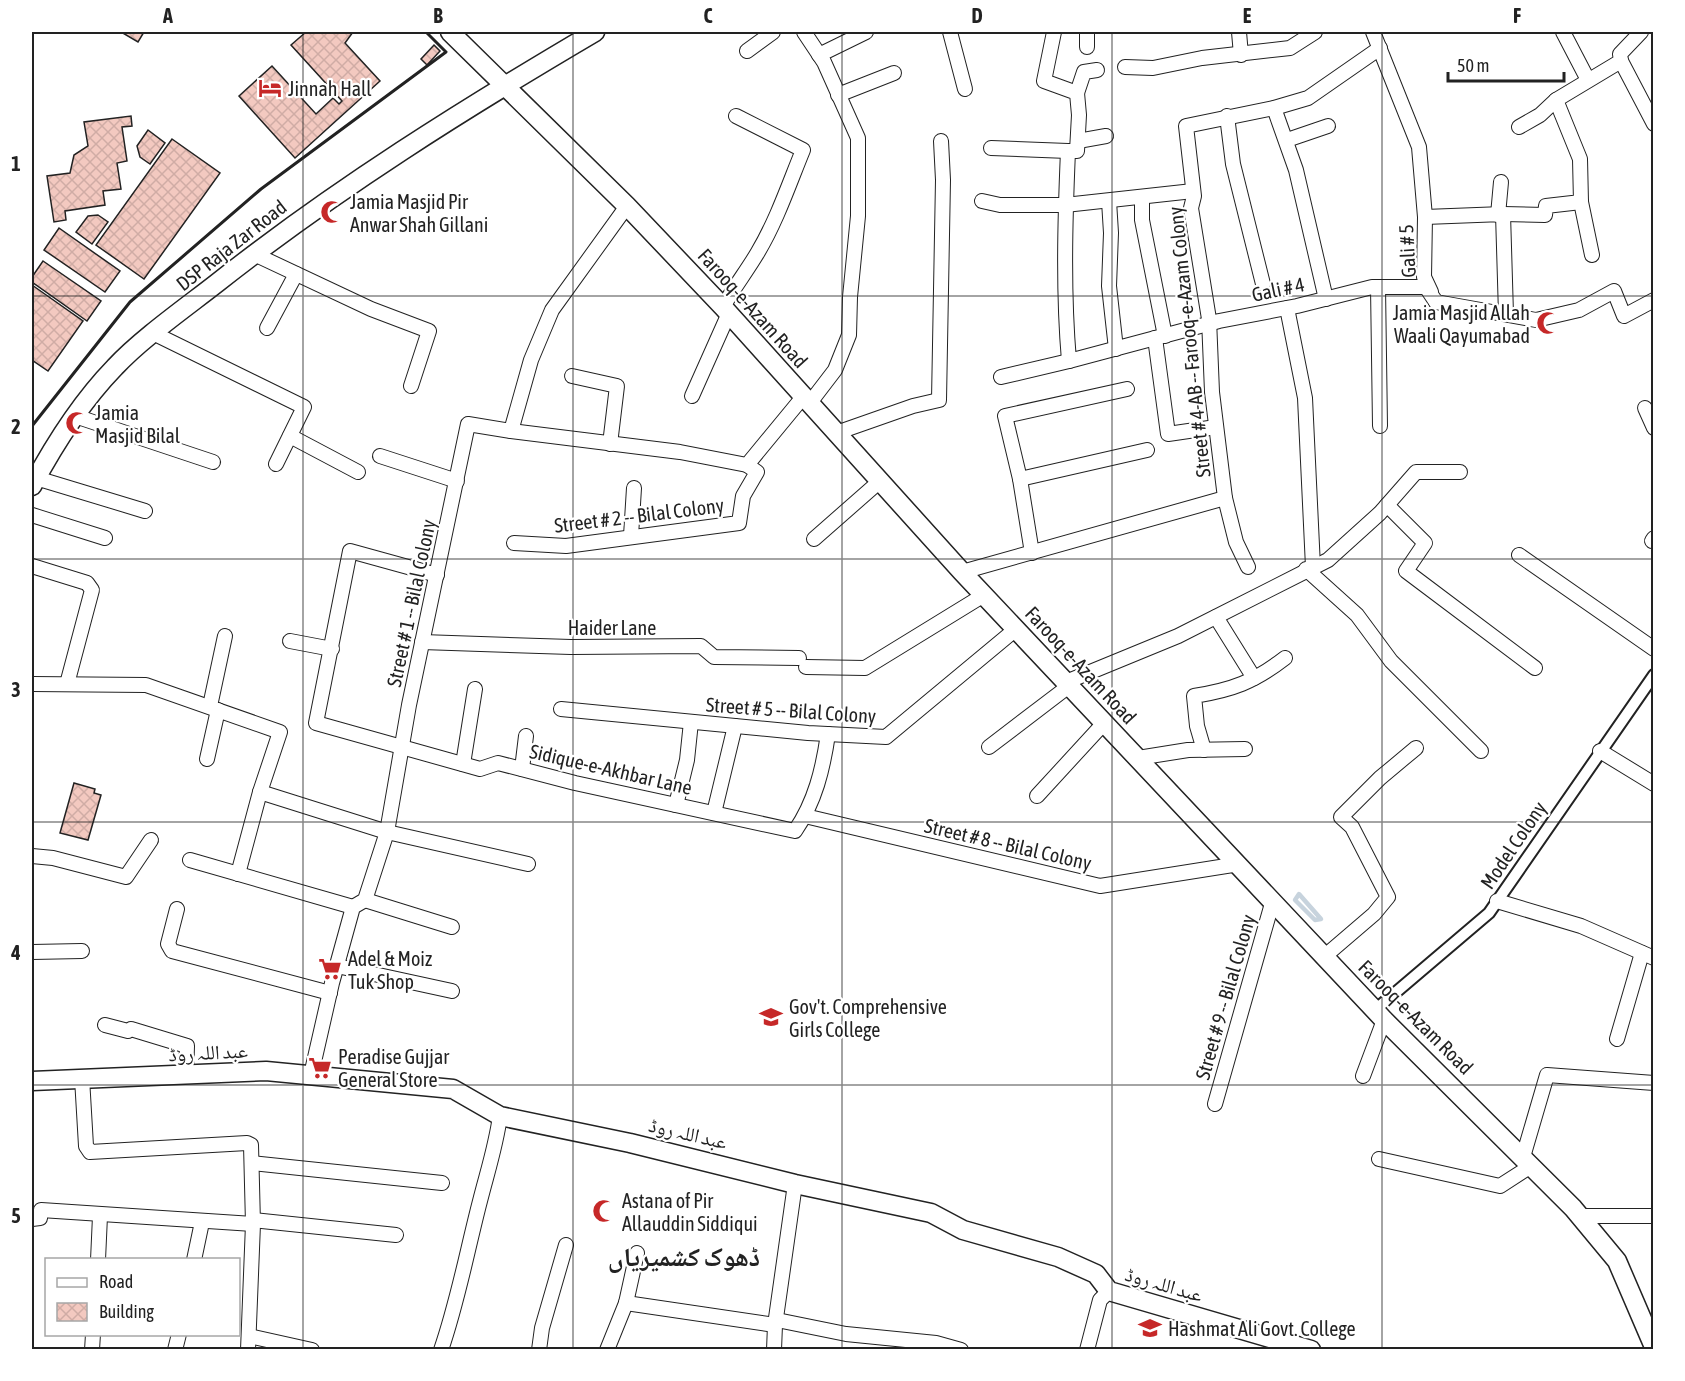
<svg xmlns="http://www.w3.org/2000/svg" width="1685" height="1381" viewBox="0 0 1685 1381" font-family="'Asap Condensed','Noto Naskh Arabic',sans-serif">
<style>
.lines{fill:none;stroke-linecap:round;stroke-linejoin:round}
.stream{stroke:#c7d3dd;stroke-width:4.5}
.building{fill:url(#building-cross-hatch);stroke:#222;stroke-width:1.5}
.pedestrian-casing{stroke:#222;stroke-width:14}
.minor-casing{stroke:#222;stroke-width:16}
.tertiary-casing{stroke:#222;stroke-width:21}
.pedestrian{stroke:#fff;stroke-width:10}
.minor{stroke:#fff;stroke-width:14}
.tertiary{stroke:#fff;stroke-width:18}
.wall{stroke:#222;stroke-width:3}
.grid{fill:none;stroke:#222;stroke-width:1.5;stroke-opacity:0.55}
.labels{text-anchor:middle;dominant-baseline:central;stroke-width:4.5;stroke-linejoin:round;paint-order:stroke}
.poi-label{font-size:20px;fill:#222;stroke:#fff;text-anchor:start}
.street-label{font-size:20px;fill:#222;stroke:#fff}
.district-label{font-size:26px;font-weight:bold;fill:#222;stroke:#fff}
.neatline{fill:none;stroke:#222;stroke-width:2}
.grid-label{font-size:20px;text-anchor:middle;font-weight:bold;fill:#222}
</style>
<defs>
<pattern id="building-cross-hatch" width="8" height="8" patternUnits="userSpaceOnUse" patternTransform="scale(1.5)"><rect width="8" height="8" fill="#f3c9c0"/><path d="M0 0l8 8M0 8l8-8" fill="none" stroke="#d0aca5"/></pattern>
</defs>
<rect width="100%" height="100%" fill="#fff"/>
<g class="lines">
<path class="stream" d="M1299,894L1321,919L1315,920L1295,900Z"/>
</g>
<g class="building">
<path d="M121,32H144L138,42Z"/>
<path d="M306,32H353L345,43L380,81L295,158L239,96L272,66L316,114L333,98L339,104L342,101L291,45Z"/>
<path d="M434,45L440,51L427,65L421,59Z"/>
<path d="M131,116L132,126L122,127L127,161L117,163L121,189L103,191L105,205L65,211L66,220L54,222L47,176L70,173L74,155L88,146L84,122Z"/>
<path d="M148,130L165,143L150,164L140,157L137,146Z"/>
<path d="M172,139L220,173L144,279L96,245Z"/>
<path d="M98,215L108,222L92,244L76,232L88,216Z"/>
<path d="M59,228L120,271L105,292L44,250Z"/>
<path d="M43,261L101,301L87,321L32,282V277Z"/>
<path d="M32,285L83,321L48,371L32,360Z"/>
<path d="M74,783L95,789L94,793L101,795L88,840L60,833Z"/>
</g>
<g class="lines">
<g class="pedestrian-casing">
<path id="pedestrian" d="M1375,1010L1489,913L1654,675"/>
</g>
<g class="minor-casing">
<g id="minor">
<path d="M804,32L824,62L858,138V216L850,297L849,335L835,370L809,404"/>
<path d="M950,32L965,89"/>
<path d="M1054,32L1044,81L1077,93L1079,115L1077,151H1068C1065,221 1063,291 1069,361L1219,321L1297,306L1372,287H1426L1436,302"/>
<path d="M1087,32V47"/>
<path d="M1239,32L1241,55"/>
<path d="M1373,32L1419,147L1425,217L1424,277L1431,292"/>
<path d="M1563,32L1588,80"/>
<path d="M747,51L773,32"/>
<path d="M819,55L866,32"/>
<path d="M1621,61L1654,124"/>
<path d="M1125,67L1153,68L1202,58L1290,48L1315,32"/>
<path d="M1077,93L1084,72L1097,70"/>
<path d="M838,95L894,73"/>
<path d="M1274,108L1296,170L1326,299"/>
<path d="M1227,116L1233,164L1263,284"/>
<path d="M1519,127L1540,115L1556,100"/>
<path d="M1287,140L1328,126"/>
<path d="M1078,141L1106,136"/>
<path d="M991,148L1068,151"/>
<path d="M1142,198V220L1165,336"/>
<path d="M982,201L1000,205H1065L1193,191"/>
<path d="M1109,201L1111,233L1109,286L1116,349"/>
<path d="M1581,202L1592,255"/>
<path d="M1503,214L1545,215L1546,206L1581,202L1580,159L1556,100L1621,61L1620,54L1641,32"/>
<path d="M1498,215L1501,182"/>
<path d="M1425,217L1503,214L1506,314"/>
<path d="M254,254L371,309L429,331L411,386"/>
<path d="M1378,287L1380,426"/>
<path d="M1436,302L1536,320L1579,310L1614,291L1624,316L1654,300"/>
<path d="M723,307C734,287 747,271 758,252C777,220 789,184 803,150L736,116"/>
<path d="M1287,308L1305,398L1313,567"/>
<path d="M267,328L296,274"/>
<path d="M155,334L304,407L276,464"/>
<path d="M1155,338L1168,434L1216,427"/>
<path d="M572,376L617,386L610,444"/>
<path d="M1001,377L1069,361"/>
<path d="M692,396L729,313"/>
<path d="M1645,408L1654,428"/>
<path d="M75,416L213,462"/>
<path d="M511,431L680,452L747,465L803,397"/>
<path d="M836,433L913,406L939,400L943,180L941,141"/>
<path d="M290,436L358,472"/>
<path d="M380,456L457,481"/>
<path d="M36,478L145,511"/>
<path d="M1020,479L1147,450"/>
<path d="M1225,498L1236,542L1248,567"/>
<path d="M1387,505L1425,543L1406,571L1535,668"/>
<path d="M32,515L105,538"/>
<path d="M631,536L634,488"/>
<path d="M814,539L880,481"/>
<path d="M1652,541L1654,538"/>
<path d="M514,543L566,546L739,523L743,496L757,472L747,465"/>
<path d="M1032,553L1020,479L1005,416L1127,389"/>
<path d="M1519,555L1654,649"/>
<path d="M32,566L87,583L92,590L67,684"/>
<path d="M1306,569L1357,615L1391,661L1481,751"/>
<path d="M962,572L1225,498L1212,392L1209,319L1191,208L1194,196L1186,126L1274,108L1308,98L1380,48"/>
<path d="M437,575L350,551L316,723L480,769L498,763L575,783L795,831C815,802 823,769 828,734"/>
<path d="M1216,617L1254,678"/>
<path d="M290,641L332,649"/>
<path d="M422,642L571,647L701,646L714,657L799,658"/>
<path d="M806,667L865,668L984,595"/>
<path d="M1066,682L1178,636L1328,560L1380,513L1416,472H1460"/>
<path d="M32,684L146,685L280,732L260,792L238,874"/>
<path d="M210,706L225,636"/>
<path d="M561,709L808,733L886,737L1016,629"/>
<path d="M989,747L1069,686"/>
<path d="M1204,750L1197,726L1194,696C1232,690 1254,682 1285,658"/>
<path d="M1600,751L1654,784"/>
<path d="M1138,758L1188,750L1245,749"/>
<path d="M207,759L218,710"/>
<path d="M463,764L475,689"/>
<path d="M522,769L526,736"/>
<path d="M260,792L387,832L528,864"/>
<path d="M1037,796L1105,722"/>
<path d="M676,805L687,760L691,722"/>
<path d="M714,813L735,726"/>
<path d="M805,816L1100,886L1239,864"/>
<path d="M32,856L53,858L126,877L151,840"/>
<path d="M190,860L353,907"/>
<path d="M365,900L452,927"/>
<path d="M1497,901L1581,926L1654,958"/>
<path d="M177,909L168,944L172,951L330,993"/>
<path d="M32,952L82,951"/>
<path d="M1325,956L1374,914L1388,897L1352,827L1341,817L1380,778L1416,748"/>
<path d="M337,966L452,991"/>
<path d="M105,1025L128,1031L131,1029L187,1046L186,1076"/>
<path d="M1617,1039L1642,953"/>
<path d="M311,1075L332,983L353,907L365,900L387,832L409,705L468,424L511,431L531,360L552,310L627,206"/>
<path d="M1363,1076L1384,1020"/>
<path d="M82,1078L86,1146L90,1152L247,1143L251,1145L253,1224L248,1350"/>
<path d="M1215,1104L1273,900"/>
<path d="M1523,1157L1547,1075L1654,1083"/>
<path d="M1379,1159L1500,1186L1531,1166"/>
<path d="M252,1163L442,1183"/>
<path d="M1579,1216H1654"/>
<path d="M32,1219L40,1218L41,1210L253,1224"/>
<path d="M253,1220L396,1235"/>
<path d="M98,1260L100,1216"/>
<path d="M194,1260L202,1222"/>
<path d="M626,1303L775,1325"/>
<path d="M777,1320L846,1334L936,1343L961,1350"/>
<path d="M249,1336L312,1350"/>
<path d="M92,1350L93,1334"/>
<path d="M175,1350L179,1334"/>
<path d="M441,1350C458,1301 467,1251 480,1201C487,1173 496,1146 500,1116"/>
<path d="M539,1350L542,1328L566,1245"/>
<path d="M607,1350L626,1303L637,1253"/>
<path d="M774,1350L775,1325L795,1184"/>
<path d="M1087,1350L1100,1300L1109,1291"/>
</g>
</g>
<g class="tertiary-casing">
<g id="tertiary">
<path d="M450,32L627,206L723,307L962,572L1384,1020L1573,1208L1617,1261L1654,1347"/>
<path d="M32,486C55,443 81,402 115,367C141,339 185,308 217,283C336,189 464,109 595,32"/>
<path d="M32,1081L266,1071L453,1089L500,1116L630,1143L795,1184L931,1213L963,1230L1058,1257L1096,1274L1109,1291L1311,1350"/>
</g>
</g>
<use href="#pedestrian" class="pedestrian"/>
<use href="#minor" class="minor"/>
<use href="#tertiary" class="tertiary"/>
<path class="wall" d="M32,426L130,302L261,189L446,52L426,32"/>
</g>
<path class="grid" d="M303,32V1350M573,32V1350M842,32V1350M1112,32V1350M1382,32V1350M32,296H1654M32,559H1654M32,822H1654M32,1085H1654"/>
<defs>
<g id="hotel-bare" transform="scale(1.8)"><path d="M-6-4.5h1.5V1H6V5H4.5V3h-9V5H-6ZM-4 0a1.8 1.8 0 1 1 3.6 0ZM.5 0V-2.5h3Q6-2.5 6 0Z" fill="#c62828" stroke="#fff" stroke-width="2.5" paint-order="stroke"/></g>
<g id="mosque-bare" transform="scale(1.8)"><path d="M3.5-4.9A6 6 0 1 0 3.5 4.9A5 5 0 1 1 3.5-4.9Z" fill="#c62828" stroke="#fff" stroke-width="2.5" paint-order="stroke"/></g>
<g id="supermarket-bare" transform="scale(1.8)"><path d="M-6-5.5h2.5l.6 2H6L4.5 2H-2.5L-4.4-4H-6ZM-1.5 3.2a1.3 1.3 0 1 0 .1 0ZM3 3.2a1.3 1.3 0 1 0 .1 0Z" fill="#c62828" stroke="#fff" stroke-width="2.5" paint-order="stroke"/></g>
<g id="university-bare" transform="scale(1.8)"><path d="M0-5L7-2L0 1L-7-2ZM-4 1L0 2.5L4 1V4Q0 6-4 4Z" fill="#c62828" stroke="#fff" stroke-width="2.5" paint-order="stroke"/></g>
</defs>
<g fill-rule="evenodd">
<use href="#hotel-bare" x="270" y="88"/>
<use href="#mosque-bare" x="332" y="212"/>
<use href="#mosque-bare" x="1548" y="323"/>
<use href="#mosque-bare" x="77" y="423"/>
<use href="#supermarket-bare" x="330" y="969"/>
<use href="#university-bare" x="771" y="1017"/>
<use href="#supermarket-bare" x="320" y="1068"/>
<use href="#mosque-bare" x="604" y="1211"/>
<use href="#university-bare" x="1150" y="1328"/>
</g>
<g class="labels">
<g class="poi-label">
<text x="288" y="88">Jinnah Hall</text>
<text x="350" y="201">Jamia Masjid Pir<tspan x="350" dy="23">Anwar Shah Gillani</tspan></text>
<text x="1530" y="312" text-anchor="end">Jamia Masjid Allah<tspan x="1530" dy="23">Waali Qayumabad</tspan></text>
<text x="95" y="412">Jamia<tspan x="95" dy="23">Masjid Bilal</tspan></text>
<text x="348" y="958">Adel &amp; Moiz<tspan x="348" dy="23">Tuk Shop</tspan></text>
<text x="789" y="1006">Gov't. Comprehensive<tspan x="789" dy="23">Girls College</tspan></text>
<text x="338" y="1056">Peradise Gujjar<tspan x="338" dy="23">General Store</tspan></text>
<text x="622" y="1200">Astana of Pir<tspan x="622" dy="23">Allauddin Siddiqui</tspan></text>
<text x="1168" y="1328">Hashmat Ali Govt. College</text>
</g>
<g class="street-label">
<text transform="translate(231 245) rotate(-38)">DSP Raja Zar Road</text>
<text transform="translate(1407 251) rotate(-93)">Gali # 5</text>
<text transform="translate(1278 289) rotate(-12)">Gali # 4</text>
<text transform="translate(753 308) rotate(48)">Farooq-e-Azam Road</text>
<text transform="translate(1189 342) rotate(-96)">Street # 4-AB -- Farooq-e-Azam Colony</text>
<text transform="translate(639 515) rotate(-7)">Street # 2 -- Bilal Colony</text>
<text transform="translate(411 603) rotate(-78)">Street # 1 -- Bilal Colony</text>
<text x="612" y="627">Haider Lane</text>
<text transform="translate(1081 665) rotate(47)">Farooq-e-Azam Road</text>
<text transform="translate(791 710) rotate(4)">Street # 5 -- Bilal Colony</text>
<text transform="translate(611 769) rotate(13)">Sidique-e-Akhbar Lane</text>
<text transform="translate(1008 844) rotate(13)">Street # 8 -- Bilal Colony</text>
<text transform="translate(1513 845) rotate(-56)">Model Colony</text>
<text transform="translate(1225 997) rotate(-74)">Street # 9 -- Bilal Colony</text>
<text transform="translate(1416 1017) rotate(45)">Farooq-e-Azam Road</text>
<text transform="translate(208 1052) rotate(-3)">عبد اللہ روڈ</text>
<text transform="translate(688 1133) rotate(13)">عبد اللہ روڈ</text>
<text transform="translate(1164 1284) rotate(16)">عبد اللہ روڈ</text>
</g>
<g class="district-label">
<text x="684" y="1257">ڈھوک کشمیریاں</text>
</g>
</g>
<rect width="1685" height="1381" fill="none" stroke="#ffffff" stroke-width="66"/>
<rect x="45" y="1258" width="195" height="78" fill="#ffffff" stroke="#a7a7a7" stroke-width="1.5"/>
<rect x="57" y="1278" width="30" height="9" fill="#ffffff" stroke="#a7a7a7" stroke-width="1.5"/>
<text x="99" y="1288" font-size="18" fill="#222222">Road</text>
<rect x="57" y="1303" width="30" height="18" fill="url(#building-cross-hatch)" stroke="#a7a7a7" stroke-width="1.5"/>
<text x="99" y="1318" font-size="18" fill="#222222">Building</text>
<path d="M1448 72v9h116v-9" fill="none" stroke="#222222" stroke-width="3"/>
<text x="1457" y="72" font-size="18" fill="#222222" stroke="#ffffff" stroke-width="4.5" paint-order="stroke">50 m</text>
<rect x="33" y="33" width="1619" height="1315" class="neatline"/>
<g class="grid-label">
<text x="168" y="23">A</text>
<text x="438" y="23">B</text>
<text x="708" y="23">C</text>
<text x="977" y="23">D</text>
<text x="1247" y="23">E</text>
<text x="1517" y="23">F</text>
<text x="16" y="171">1</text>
<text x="16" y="434">2</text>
<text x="16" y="697">3</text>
<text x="16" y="960">4</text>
<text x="16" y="1223">5</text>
</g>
</svg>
